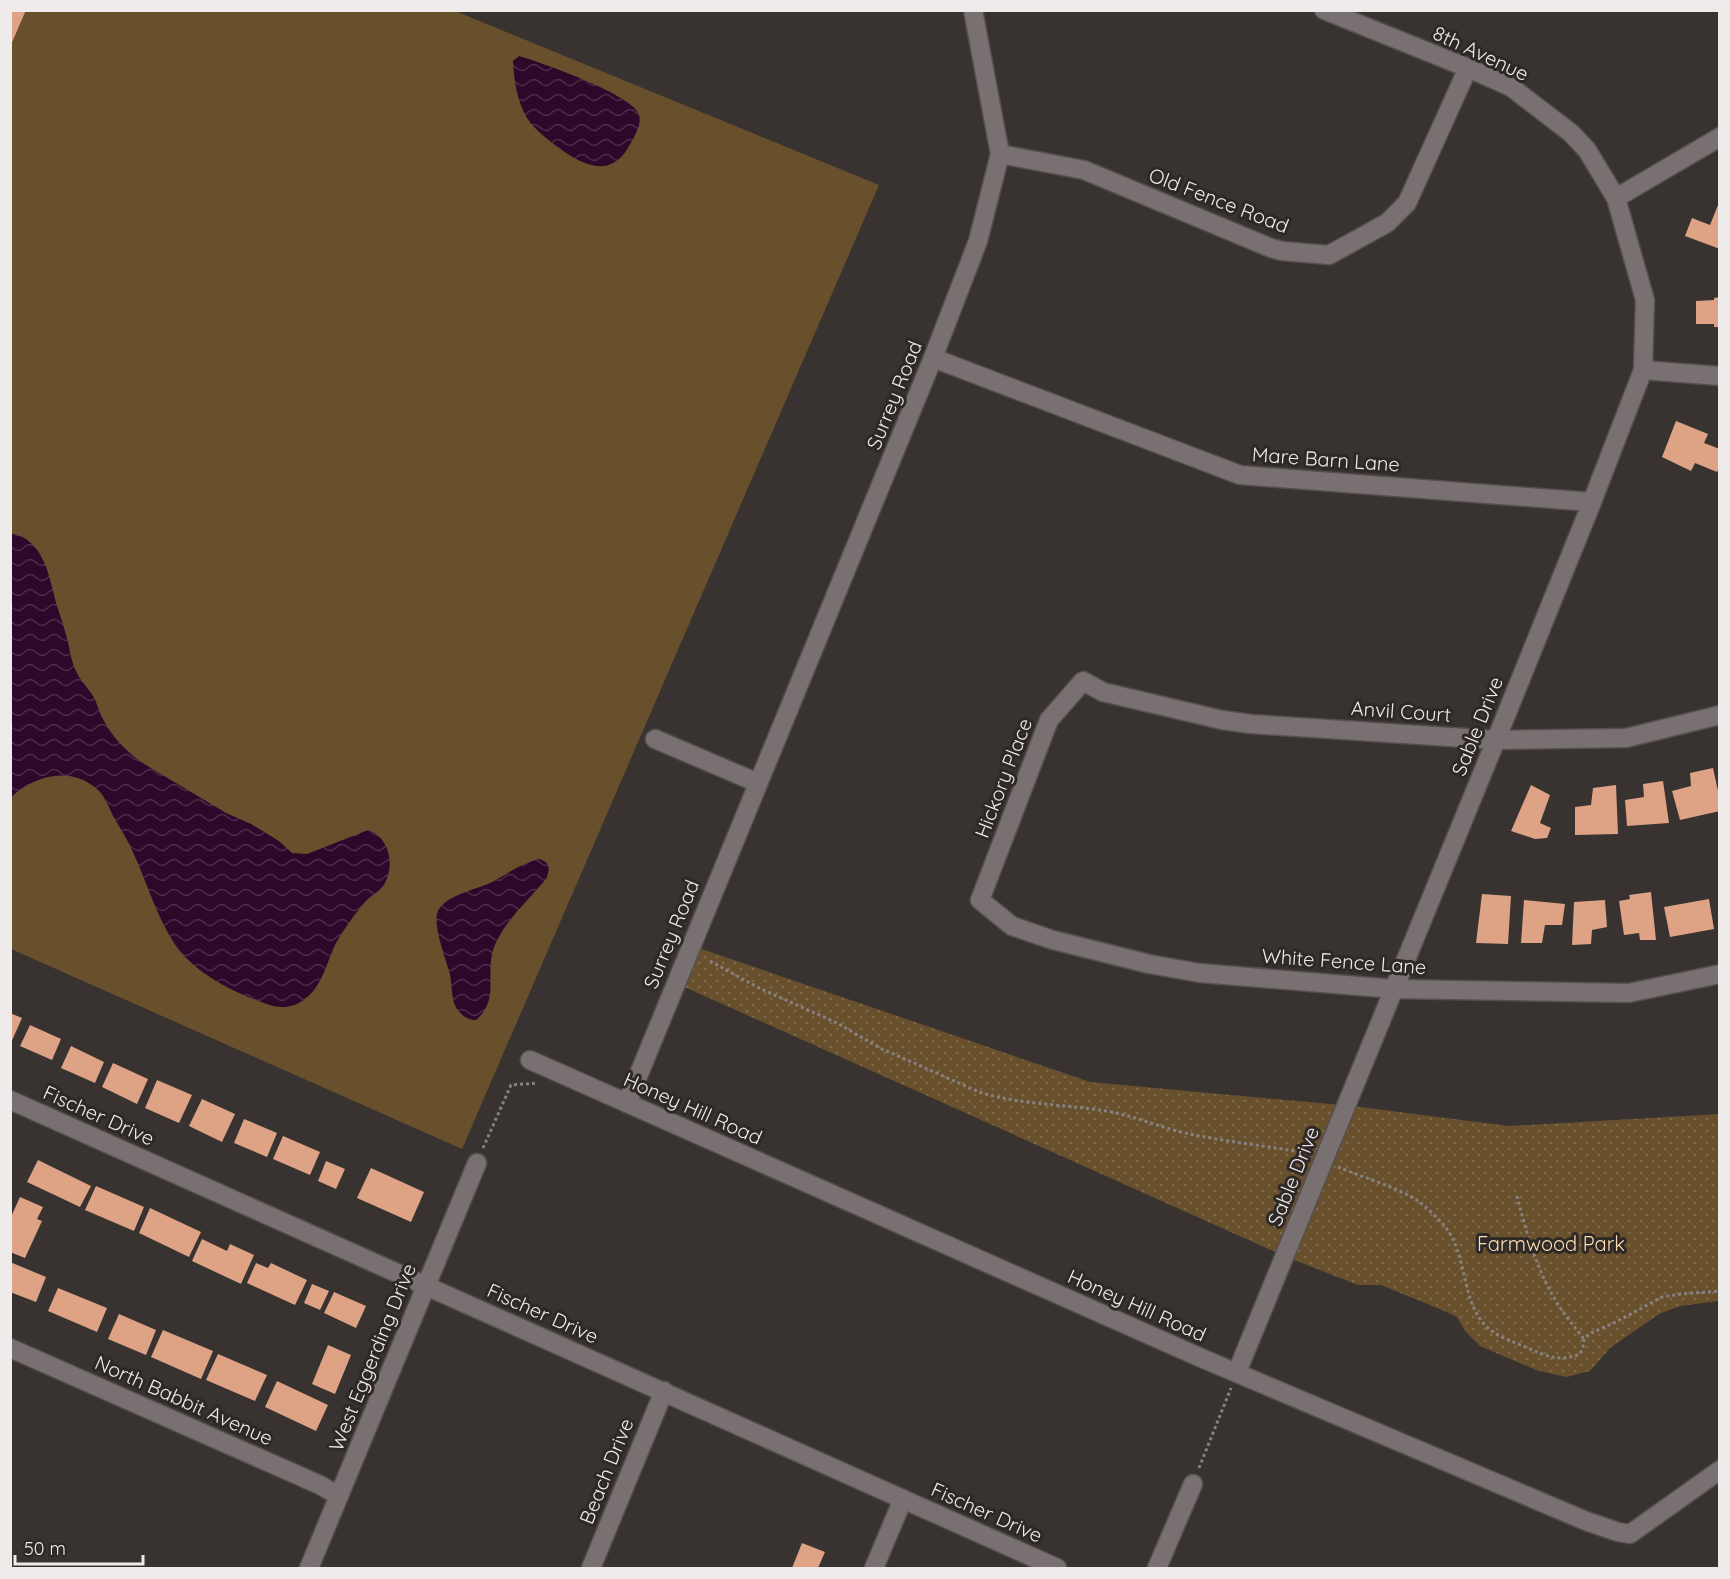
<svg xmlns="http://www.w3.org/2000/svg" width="1730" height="1579" viewBox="0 0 1730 1579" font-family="Quicksand,sans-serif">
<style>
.grass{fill:#68502c}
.park{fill:url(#park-dots)}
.water{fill:url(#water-waves)}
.building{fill:#dda384}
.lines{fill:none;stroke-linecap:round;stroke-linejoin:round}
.minor-casing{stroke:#555050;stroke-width:21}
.path{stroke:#878282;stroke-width:3;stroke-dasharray:3 3;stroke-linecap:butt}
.minor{stroke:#797171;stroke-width:18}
.labels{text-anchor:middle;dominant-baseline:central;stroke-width:6;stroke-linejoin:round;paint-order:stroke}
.street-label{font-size:20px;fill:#efebeb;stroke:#2e2827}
.park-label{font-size:20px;fill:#fddeb2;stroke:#2e2827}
</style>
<defs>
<pattern id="park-dots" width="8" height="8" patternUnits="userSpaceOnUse" patternTransform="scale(1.5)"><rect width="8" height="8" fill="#68502c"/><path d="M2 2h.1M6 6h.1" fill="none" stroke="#7e694b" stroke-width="1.8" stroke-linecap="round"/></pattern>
<pattern id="water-waves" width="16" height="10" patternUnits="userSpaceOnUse" patternTransform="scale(1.5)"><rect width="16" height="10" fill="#2e082b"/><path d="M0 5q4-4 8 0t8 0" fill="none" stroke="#4d2c4a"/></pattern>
</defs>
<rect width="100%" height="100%" fill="#383231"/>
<path class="grass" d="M11,11H455L879,185L462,1149L11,949Z"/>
<path class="park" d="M687,944L1090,1082L1352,1106L1509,1126L1719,1114V1301L1680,1306L1659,1314L1610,1348L1590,1371L1566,1377L1536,1370L1480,1346L1465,1331L1457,1317L1442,1310L1381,1285H1358L1289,1258L671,981Z"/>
<g class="water">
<path d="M519,56C543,63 624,92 637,111C643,119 638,130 634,137C629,146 624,157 615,162C593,176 563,151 546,138C539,132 532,126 527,118C517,101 514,81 513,61Z"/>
<path d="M10,533C45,539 49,578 57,606C61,618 65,630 68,642C70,652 72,664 77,673C81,681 88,688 93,696C97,702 98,710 102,717C111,736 125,750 141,762L226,813L251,824L279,841L292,853L307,854L368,830C389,837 395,864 385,883C381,891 371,895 365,902C355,914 344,929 336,943C327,961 323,985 306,998C293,1009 279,1009 264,1003C231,991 194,973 174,943C155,914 146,879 131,848C126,837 119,826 113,816C109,807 104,795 97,789C70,765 34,776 11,797Z"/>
<path d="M539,859C551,862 550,870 546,879C528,901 499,926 492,954C487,979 498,1001 476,1020C468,1020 462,1016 457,1009C451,1000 452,984 450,974C446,960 432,924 438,911C446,895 475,890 490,883C506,875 521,863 539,859Z"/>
</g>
<g class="building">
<path d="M10,10H26L10,47Z"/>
<path d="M1720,200V249L1685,236L1692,218L1710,225Z"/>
<path d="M1720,297V327H1714V324H1696V301L1714,300V298Z"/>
<path d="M1676,421L1708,434L1704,443L1720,449V466L1717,472L1695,463L1691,471L1662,457Z"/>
<path d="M1713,768L1720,800V811L1680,820L1672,791L1691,786L1690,773Z"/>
<path d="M1663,781L1669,823L1627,826L1625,800L1644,797L1643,784Z"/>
<path d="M1531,785L1550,795L1540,823L1551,828L1547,838L1535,839L1511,831Z"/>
<path d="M1616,785L1618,834L1575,835V807L1591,805L1593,788Z"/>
<path d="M1651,892L1656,940H1640L1639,933L1624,935L1619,901L1630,899L1629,895Z"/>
<path d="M1482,894L1511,896L1508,944L1476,943Z"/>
<path d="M1709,899L1714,929L1670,937L1664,907Z"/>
<path d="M1524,900L1565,904L1562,925H1545L1542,943H1521Z"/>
<path d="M1605,900L1607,927L1592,930L1591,944L1572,945L1574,902Z"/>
<path d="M10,1013L22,1018L10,1045Z"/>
<path d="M30,1025L61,1039L52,1060L20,1046Z"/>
<path d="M71,1046L104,1062L95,1083L61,1068Z"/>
<path d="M113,1063L148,1079L137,1104L102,1087Z"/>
<path d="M157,1080L192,1095L179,1123L145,1108Z"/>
<path d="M202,1099L235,1114L222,1142L189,1126Z"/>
<path d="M244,1119L277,1133L267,1157L234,1143Z"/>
<path d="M283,1136L320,1152L310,1175L273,1159Z"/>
<path d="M38,1160L91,1186L80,1207L27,1182Z"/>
<path d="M326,1161L345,1169L336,1189L318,1181Z"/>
<path d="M371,1168L424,1192L411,1222L357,1198Z"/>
<path d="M96,1186L144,1207L134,1231L85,1210Z"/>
<path d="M20,1197L43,1207L37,1219L42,1221L25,1258L10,1252V1219Z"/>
<path d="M150,1208L201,1232L189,1257L139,1233Z"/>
<path d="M202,1239L227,1251L230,1244L254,1255L241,1284L192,1261Z"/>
<path d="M10,1262L46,1277L36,1302L10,1292Z"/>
<path d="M256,1263L268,1268L271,1263L307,1280L295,1305L247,1283Z"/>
<path d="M312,1284L329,1291L320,1310L304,1303Z"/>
<path d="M58,1288L107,1308L97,1332L48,1311Z"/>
<path d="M334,1292L366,1306L356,1328L324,1313Z"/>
<path d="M119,1314L156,1330L146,1355L108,1339Z"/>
<path d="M163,1330L213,1351L201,1379L151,1357Z"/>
<path d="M328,1345L351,1355L335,1394L312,1384Z"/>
<path d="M218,1354L267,1375L255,1401L206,1380Z"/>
<path d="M277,1381L328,1405L316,1431L265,1407Z"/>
<path d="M802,1543L825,1552L818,1568H792Z"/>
</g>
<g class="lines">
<g class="minor-casing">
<g id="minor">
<path d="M1000,154L1084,170L1271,248L1282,251L1329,255L1387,223L1407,203L1468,68"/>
<path d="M1616,198L1720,137"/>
<path d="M933,358L1240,475L1592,502"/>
<path d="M1643,370L1720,376"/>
<path d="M1720,715L1626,738L1496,740L1251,724L1222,720L1103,692L1083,681L1049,720L980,900L1012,926L1053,940L1149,964L1200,973L1395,989L1629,993L1720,974"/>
<path d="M655,739L758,783"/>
<path d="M530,1060L1199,1357L1586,1521L1618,1532L1630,1534L1720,1470"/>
<path d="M10,1100L1057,1568"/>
<path d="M627,1103L933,358L978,241L1000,154L973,10"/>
<path d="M10,1348L320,1485L339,1496"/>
<path d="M1237,1372L1496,740L1592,502L1643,370L1645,300L1616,198L1587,150L1571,133L1511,87L1468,68L1324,10"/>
<path d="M309,1568L477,1163"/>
<path d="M591,1568L664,1391"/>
<path d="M874,1568L903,1499"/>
<path d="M1157,1568L1193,1484"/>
</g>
</g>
<g class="path">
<path d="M710,961L759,988L837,1023L880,1048L979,1092C1020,1105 1064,1104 1106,1111C1132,1115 1156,1126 1181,1132C1220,1141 1260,1145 1300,1152L1307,1155"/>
<path d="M483,1148L511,1085L538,1083"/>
<path d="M1338,1167C1362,1177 1393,1186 1415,1199C1425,1205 1434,1215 1442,1223C1468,1251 1460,1297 1484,1324C1494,1336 1514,1342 1528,1348C1548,1357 1560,1362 1580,1354L1583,1347L1584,1339L1591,1333L1616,1322L1662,1297L1681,1294L1720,1291"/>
<path d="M1517,1196C1527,1235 1538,1275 1561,1309C1568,1319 1576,1329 1584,1339"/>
<path d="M1199,1468L1231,1388"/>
</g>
<use href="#minor" class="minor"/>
</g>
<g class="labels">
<g class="street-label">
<text transform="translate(1481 53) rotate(25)">8th Avenue</text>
<text transform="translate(1219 200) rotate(21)">Old Fence Road</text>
<text transform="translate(894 395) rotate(-68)">Surrey Road</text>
<text transform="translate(1326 459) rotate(4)">Mare Barn Lane</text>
<text transform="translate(1401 711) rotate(4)">Anvil Court</text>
<text transform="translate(1477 726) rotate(-68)">Sable Drive</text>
<text transform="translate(1003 778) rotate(-69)">Hickory Place</text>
<text transform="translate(671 934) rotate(-68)">Surrey Road</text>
<text transform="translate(1344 961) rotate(4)">White Fence Lane</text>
<text transform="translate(693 1108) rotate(24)">Honey Hill Road</text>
<text transform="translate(99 1115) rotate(24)">Fischer Drive</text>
<text transform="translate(1293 1176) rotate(-68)">Sable Drive</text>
<text transform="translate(1137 1305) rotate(24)">Honey Hill Road</text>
<text transform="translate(543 1313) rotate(24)">Fischer Drive</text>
<text transform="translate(372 1357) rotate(-68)">West Eggerding Drive</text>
<text transform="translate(184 1400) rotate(24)">North Babbit Avenue</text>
<text transform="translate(606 1471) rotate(-68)">Beach Drive</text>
<text transform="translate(987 1512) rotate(24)">Fischer Drive</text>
</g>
<g class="park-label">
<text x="1551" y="1243">Farmwood Park</text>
</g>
</g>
<rect width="1730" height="1579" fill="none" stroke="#efebeb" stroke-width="24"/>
<path d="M15 1555v9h128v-9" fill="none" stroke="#efebeb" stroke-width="3"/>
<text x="24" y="1555" font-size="18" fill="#efebeb" stroke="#2e2827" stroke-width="4.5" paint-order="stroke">50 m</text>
</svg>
